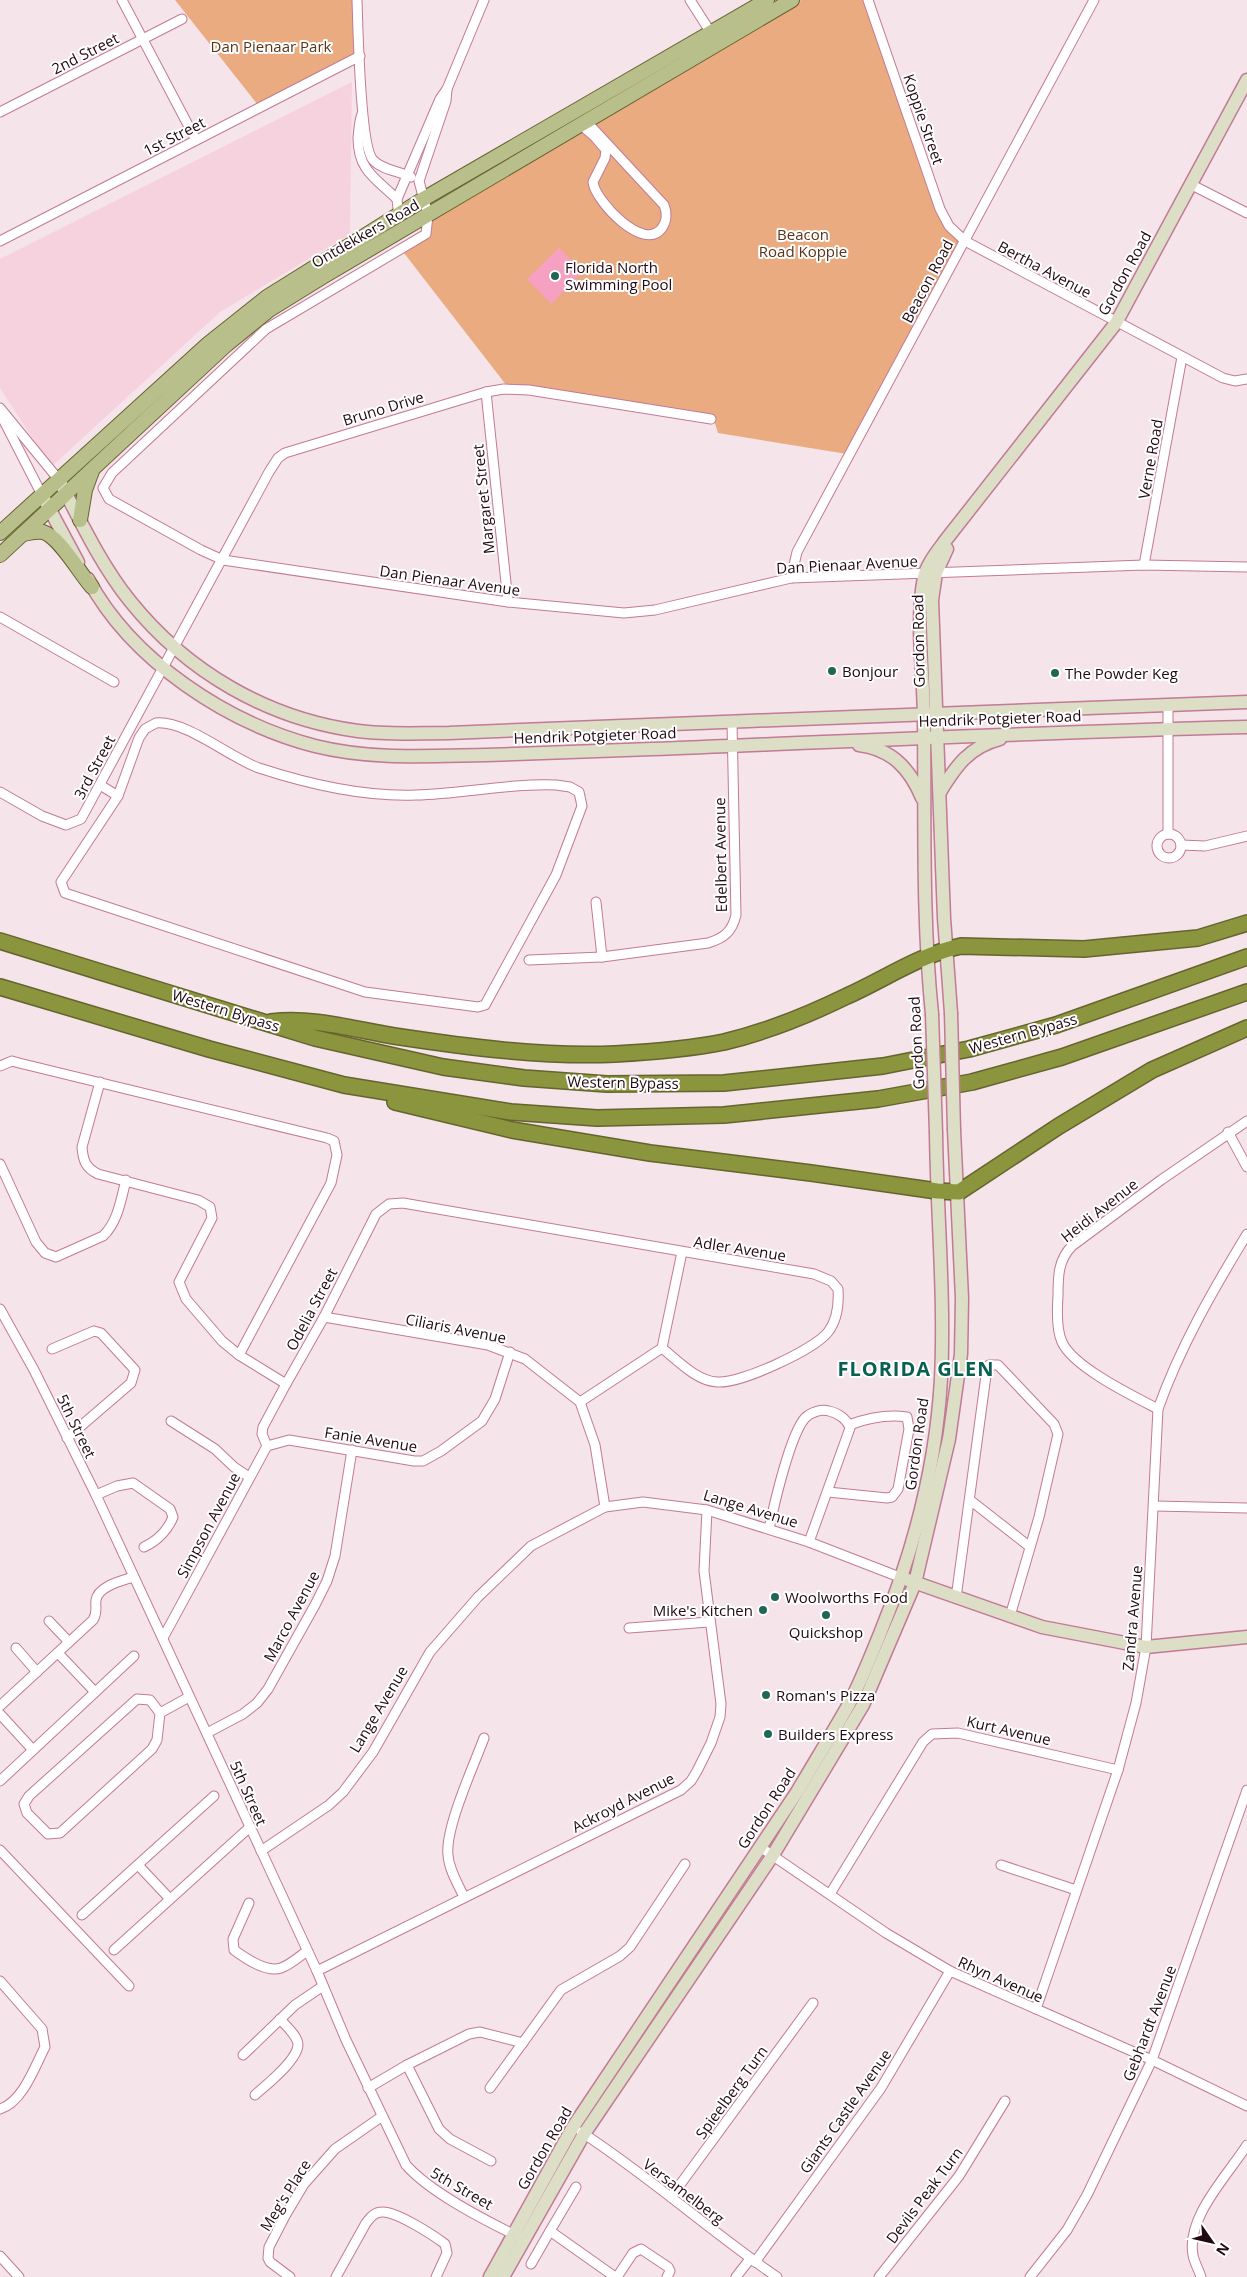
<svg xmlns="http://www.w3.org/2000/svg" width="1247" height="2277" viewBox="0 0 1247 2277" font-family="'Open Sans',sans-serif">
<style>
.built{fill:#f5d2de}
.green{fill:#eaab80}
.water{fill:#f6a1c1}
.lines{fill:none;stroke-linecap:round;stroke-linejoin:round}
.street-casing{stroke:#c27a96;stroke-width:11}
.secondary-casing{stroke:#c27a96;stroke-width:15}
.primary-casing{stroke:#66642e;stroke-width:16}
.highway-casing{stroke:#66642e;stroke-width:18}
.street{stroke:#fff;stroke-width:9}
.secondary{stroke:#dcdfc5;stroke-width:12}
.primary{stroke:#b9bf8b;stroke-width:14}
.highway{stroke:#8a953d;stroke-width:15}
.secondary-bridge-casing{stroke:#c27a96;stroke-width:15;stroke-linecap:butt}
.secondary-bridge{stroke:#dcdfc5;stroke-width:12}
.poi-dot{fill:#216556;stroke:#fff;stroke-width:2}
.labels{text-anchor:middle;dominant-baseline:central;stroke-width:4;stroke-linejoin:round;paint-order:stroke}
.park-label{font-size:15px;fill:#583419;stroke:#fff}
.street-label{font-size:15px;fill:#220813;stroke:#fff}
.poi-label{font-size:15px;fill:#220813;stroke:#fff;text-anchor:start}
.district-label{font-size:20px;font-weight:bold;letter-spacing:1px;fill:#076050;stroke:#fff}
</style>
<rect width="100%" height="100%" fill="#f5e4ea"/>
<path class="built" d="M352,82L350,234L220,312L51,467L0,388V259Z"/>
<g class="green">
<path d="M175,0H354L357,54L258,105Z"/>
<path d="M801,0H865L938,211L961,242L847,454L718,433L714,420L507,386L404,253L429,235L432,219Z"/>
</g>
<path class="water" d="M559,248L583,272L551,304L527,279Z"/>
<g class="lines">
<g class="street-casing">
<g id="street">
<path d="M122,0L196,140"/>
<path d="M357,0C358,26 360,146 373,160C382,170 399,171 411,177"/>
<path d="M690,0L713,36"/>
<path d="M868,0L940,209L949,226L965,241L1223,378L1235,381L1247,379"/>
<path d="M447,89L446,101L419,181L428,215L426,234L266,329L112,473L103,488L109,499L201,550L223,560L508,602L624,613L655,610L791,578L1144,565L1247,567"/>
<path d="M0,112L182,19"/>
<path d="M362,114C359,122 359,129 358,138C358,170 375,178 397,199"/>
<path d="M580,124L594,136L606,150L605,158L593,182C595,201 644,253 662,228C667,221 667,212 664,205L586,121"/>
<path d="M1192,185L1247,213"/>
<path d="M399,218L397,199L440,99L447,89L484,0"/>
<path d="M0,241L360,56"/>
<path d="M486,392L508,602"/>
<path d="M0,408L59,480"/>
<path d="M2,417L42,495"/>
<path d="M1144,565L1182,357"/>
<path d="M791,578L797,552L1094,0"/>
<path d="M0,617L114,682"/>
<path d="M1168,704V834"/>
<path d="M156,723C186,720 230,758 259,768C308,784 364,797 416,795C462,794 509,783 556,785L570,787L579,792L582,806L556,875L485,1005L478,1007L365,992L65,893L61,882L118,796L139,738L145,729Z"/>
<path d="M100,785L118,796"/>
<path d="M0,792L42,816L66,825L81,819L269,472L278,458L285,453L486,392L504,389L529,390L711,419"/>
<circle cx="1169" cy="846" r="12"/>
<path d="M1181,845L1205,846L1247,836"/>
<path d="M596,902L602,957"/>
<path d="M529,960L602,957L708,943C724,938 732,932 736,915L732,722"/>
<path d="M0,1066L12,1061L19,1063L327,1138L334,1141L337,1155L331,1183L239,1355"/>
<path d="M100,1082L82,1147C83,1161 86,1168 98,1174L198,1200L210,1207L212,1218L179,1282L186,1299L222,1341L239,1355L286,1384"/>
<path d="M1228,1132L1247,1167"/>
<path d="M0,1164L36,1242L45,1253L56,1257L103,1236C118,1222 121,1199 126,1180"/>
<path d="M0,1309L34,1370L96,1495L317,1971L346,2040L406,2165C431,2193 484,2220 519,2237"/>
<path d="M324,1317L488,1345L525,1359L580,1402L595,1445L605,1507"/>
<path d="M52,1349L94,1331L101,1333L135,1370L131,1383L67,1438"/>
<path d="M580,1402L662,1348L682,1252"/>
<path d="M1158,1409C1133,1396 1073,1367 1062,1342C1056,1329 1057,1310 1058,1296C1058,1277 1058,1260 1072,1246L1161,1180L1247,1121"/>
<path d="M171,1421L215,1449L234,1467L249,1477"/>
<path d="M267,1446L262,1434L263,1427L286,1384L324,1317L376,1214L389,1204L403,1203L814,1274L831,1281L838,1289C839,1304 838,1319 828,1332C814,1350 740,1384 717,1382C697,1381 678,1361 662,1348"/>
<path d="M828,1492L887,1498L892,1497L898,1489L909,1429L907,1417C886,1414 868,1418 849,1425"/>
<path d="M96,1495L117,1486L133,1483L170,1509L173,1517C168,1530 157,1541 144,1547"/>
<path d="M970,1500L1030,1547"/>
<path d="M1155,1506L1247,1508"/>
<path d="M769,1529C774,1505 790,1435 805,1418C811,1412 821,1409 829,1411C838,1413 847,1419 850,1428L809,1542"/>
<path d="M956,1598L987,1368L989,1365H998L1054,1424L1058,1434L1039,1517L1010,1616"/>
<path d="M49,1621L69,1642"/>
<path d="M629,1628L709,1622"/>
<path d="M163,1638L267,1446L289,1440L414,1461H423L441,1451L482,1421L495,1399L510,1352"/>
<path d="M16,1648L37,1672"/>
<path d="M58,1653L95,1692"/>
<path d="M0,1706L93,1620C98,1612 95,1608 96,1600C98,1586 122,1581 133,1577"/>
<path d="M160,1713L157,1740L152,1749L60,1833L48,1834L27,1813L24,1804L29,1796L137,1699L150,1700L160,1713L189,1697"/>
<path d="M0,1714L33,1750"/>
<path d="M207,1733L243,1714L257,1703L268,1689L315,1605L327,1581L335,1556L352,1450"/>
<path d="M0,1781L134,1656"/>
<path d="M760,1847L886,1933L950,1971L1152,2060L1247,2106"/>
<path d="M0,1850L129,1986"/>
<path d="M261,1851L329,1805L343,1792L373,1752L430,1652L478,1597L531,1546L605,1507L643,1502L707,1510L809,1542L902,1578"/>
<path d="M138,1865L170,1899"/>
<path d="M1001,1865L1076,1890"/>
<path d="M830,1894L923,1742L932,1734L958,1733L1118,1770"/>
<path d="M464,1897C458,1884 449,1870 448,1855C445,1828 474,1765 484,1738"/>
<path d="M249,1903L233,1939L234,1950C245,1958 266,1973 281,1968C290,1965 300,1956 307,1951"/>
<path d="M82,1915L214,1796"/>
<path d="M114,1950L250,1827"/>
<path d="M317,1971L681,1790L691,1781L697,1771L711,1743L720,1717L721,1704L704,1571L707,1510"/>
<path d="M0,1981L42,2029L45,2047C35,2066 23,2102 0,2109"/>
<path d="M1036,2009L1118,1770L1136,1703L1146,1647L1158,1409C1180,1347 1213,1290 1247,1234"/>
<path d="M243,2055L295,2005L323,1986"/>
<path d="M407,2065L439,2129L450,2139L491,2161"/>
<path d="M368,2088L407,2065L469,2034L480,2032L523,2043"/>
<path d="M490,2088L561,1990L620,1956L630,1947L685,1864"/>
<path d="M255,2095C266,2085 297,2061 298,2045C298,2036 285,2025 280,2019"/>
<path d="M581,2132C649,2176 710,2231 777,2277"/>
<path d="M671,2197L813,2003"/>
<path d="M550,2231L576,2187"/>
<path d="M0,2256L19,2277"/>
<path d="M755,2262L881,2088L950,1971"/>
<path d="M531,2264L550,2231L615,2277"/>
<path d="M290,2277L270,2262L268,2258L269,2247L285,2216L304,2184L335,2149L381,2117"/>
<path d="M336,2277L366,2223C370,2218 374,2212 382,2212C396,2211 433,2235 445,2244L447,2253L436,2277"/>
<path d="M617,2277L633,2253L641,2249L668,2267L670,2271L667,2277"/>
<path d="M736,2277L750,2259"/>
<path d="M879,2277L959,2176L1005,2101"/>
<path d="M1030,2277L1067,2230L1087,2195L1152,2060L1247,1790"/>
<path d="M1201,2277C1199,2270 1194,2262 1193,2255C1186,2217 1228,2175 1247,2145"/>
</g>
</g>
<g class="secondary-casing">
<g id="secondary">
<path d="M59,480C80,520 101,565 130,601C187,672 268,719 358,731C388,735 419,733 449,733C715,723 981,710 1247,702"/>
<path d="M42,495L78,562"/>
<path d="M947,549L936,573L932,600L944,918L951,1013"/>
<path d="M88,579C132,661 227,723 315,746C371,760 428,756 486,755C541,753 596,751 652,749C850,741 1048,732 1247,727"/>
<path d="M859,745C892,749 910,769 922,798"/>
<path d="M940,792C956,766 969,747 1000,739"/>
<path d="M932,1014C922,916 925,819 924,721C924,673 915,625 924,577C927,564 937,552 945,541L1116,323L1247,80"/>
<path d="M908,1580L1042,1627L1146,1647L1247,1637"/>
<path d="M490,2277L573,2127L797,1792C814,1763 832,1734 849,1704C861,1681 871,1656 881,1631C914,1550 936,1467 941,1379C945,1297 937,1215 936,1133"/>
<path d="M503,2277L584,2134L773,1855L863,1705L915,1583L949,1439L961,1354L962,1298L954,1130"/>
</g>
</g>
<g class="primary-casing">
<g id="primary">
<path d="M80,520L85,490L92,471"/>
<path d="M0,533L208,344L267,297L425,198L767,0"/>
<path d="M23,534C29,533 36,531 43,532C59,536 80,574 92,587"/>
<path d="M0,555L226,345L269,310L324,276L792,0"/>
</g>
</g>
<g class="highway-casing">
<g id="highway">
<path d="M0,941L315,1038L443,1067L524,1078L607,1084L724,1083L883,1066L969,1049L1056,1025L1247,957"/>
<path d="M0,987L209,1049L344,1085L511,1112L597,1118L724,1115L878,1099L972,1082L1062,1057L1247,992"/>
<path d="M271,1022C313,1017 352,1029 394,1036C467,1047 541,1057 615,1054C651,1052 689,1049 724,1042C766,1032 808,1015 847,996C885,979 919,955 961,946L1084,949L1198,938L1247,923"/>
<path d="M395,1102L512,1130L650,1153L811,1173L937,1191L959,1192L1059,1126L1152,1070L1247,1028"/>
</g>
</g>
<use href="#street" class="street"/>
<use href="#secondary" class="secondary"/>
<use href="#primary" class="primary"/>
<use href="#highway" class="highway"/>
<g class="secondary-bridge-casing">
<g id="secondary-bridge">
<path d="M951,1013L954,1130"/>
<path d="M932,1014L936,1133"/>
</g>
</g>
<use href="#secondary-bridge" class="secondary-bridge"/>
</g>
<g class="poi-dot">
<circle cx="555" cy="276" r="5"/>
<circle cx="832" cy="671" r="5"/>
<circle cx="1055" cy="673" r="5"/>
<circle cx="775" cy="1597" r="5"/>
<circle cx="763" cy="1610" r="5"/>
<circle cx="826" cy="1615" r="5"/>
<circle cx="766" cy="1695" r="5"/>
<circle cx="768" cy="1734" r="5"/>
</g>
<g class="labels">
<g class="park-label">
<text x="271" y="46">Dan Pienaar Park</text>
<text x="803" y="234">Beacon<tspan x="803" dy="17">Road Koppie</tspan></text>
</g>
<g class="street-label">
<text transform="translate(85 53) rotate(-27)">2nd Street</text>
<text transform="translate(924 119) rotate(71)">Koppie Street</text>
<text transform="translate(174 136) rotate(-27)">1st Street</text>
<text transform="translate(365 233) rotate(-30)">Ontdekkers Road</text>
<text transform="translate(1045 269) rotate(28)">Bertha Avenue</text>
<text transform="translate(1124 273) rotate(-61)">Gordon Road</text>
<text transform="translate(927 281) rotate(-62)">Beacon Road</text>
<text transform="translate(383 408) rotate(-17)">Bruno Drive</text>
<text transform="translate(1150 459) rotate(-80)">Verne Road</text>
<text transform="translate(483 499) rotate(-96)">Margaret Street</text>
<text transform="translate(847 564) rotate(-3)">Dan Pienaar Avenue</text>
<text transform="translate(450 580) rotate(8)">Dan Pienaar Avenue</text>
<text transform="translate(918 641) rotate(-91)">Gordon Road</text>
<text transform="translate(1000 718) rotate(-2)">Hendrik Potgieter Road</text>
<text transform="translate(595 735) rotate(-2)">Hendrik Potgieter Road</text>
<text transform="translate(94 767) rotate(-62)">3rd Street</text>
<text transform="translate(720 855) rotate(-91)">Edelbert Avenue</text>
<text transform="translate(226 1010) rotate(17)">Western Bypass</text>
<text transform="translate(1023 1033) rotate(-16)">Western Bypass</text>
<text transform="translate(916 1043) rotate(-93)">Gordon Road</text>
<text transform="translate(623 1082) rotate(1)">Western Bypass</text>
<text transform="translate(1099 1210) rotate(-38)">Heidi Avenue</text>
<text transform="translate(740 1248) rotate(9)">Adler Avenue</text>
<text transform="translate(311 1309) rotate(-62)">Odelia Street</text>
<text transform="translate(456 1328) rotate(11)">Ciliaris Avenue</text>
<text transform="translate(77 1426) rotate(64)">5th Street</text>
<text transform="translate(371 1439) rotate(9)">Fanie Avenue</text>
<text transform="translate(916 1444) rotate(-82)">Gordon Road</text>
<text transform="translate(751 1508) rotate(17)">Lange Avenue</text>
<text transform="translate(208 1525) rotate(-62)">Simpson Avenue</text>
<text transform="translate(291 1616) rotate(-62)">Marco Avenue</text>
<text transform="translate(1132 1618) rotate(-85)">Zandra Avenue</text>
<text transform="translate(378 1709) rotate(-59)">Lange Avenue</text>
<text transform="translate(1009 1730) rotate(13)">Kurt Avenue</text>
<text transform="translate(249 1793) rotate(66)">5th Street</text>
<text transform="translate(623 1802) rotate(-27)">Ackroyd Avenue</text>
<text transform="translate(766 1808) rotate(-57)">Gordon Road</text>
<text transform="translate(1001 1979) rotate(24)">Rhyn Avenue</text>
<text transform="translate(1149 2023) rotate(-69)">Gebhardt Avenue</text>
<text transform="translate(731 2092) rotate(-54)">Spieelberg Turn</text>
<text transform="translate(845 2111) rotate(-55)">Giants Castle Avenue</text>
<text transform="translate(544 2148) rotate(-60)">Gordon Road</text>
<text transform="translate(462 2188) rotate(30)">5th Street</text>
<text transform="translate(684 2191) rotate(37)">Versamelberg</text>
<text transform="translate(285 2195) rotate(-58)">Meg's Place</text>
<text transform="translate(924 2195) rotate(-53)">Devils Peak Turn</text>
</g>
<g class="poi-label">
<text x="565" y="267">Florida North<tspan x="565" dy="17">Swimming Pool</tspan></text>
<text x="842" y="671">Bonjour</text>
<text x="1065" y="673">The Powder Keg</text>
<text x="785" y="1597">Woolworths Food</text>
<text x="753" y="1610" text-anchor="end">Mike's Kitchen</text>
<text x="826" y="1632" text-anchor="middle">Quickshop</text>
<text x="776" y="1695">Roman's Pizza</text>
<text x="778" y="1734">Builders Express</text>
</g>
<g class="district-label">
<text x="916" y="1368">FLORIDA GLEN</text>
</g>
</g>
<g transform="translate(1212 2242) rotate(124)" stroke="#ffffff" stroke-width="4" paint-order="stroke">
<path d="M0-4L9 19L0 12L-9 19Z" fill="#220813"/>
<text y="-8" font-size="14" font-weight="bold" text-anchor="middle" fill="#220813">N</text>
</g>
</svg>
